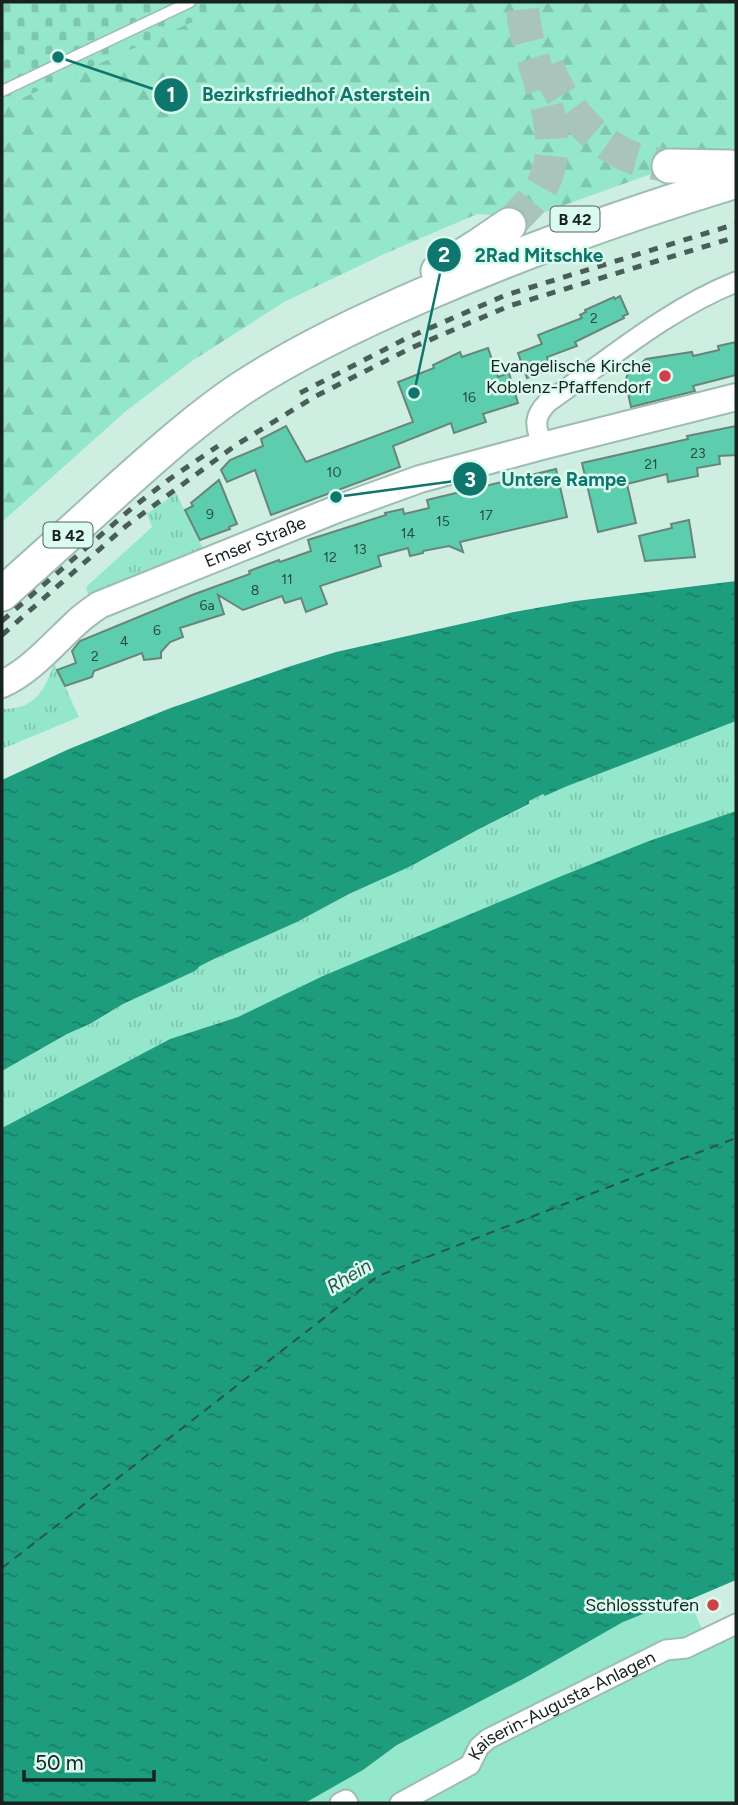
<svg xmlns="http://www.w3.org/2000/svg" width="738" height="1805" viewBox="0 0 738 1805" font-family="Figtree,sans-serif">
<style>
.grass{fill:url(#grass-tufts)}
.forest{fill:url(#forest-firs)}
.cemetery{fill:url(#cemetery-stones)}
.park{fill:#94e7cb}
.water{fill:url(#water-ripples)}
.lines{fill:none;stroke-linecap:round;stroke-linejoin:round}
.ferry{stroke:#275749;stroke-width:2;stroke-dasharray:9 7;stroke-linecap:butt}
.building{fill:#5dcead;stroke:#68857b;stroke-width:2}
.highway-tunnel{stroke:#a9c5bb;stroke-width:33;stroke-dasharray:33 17;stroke-linecap:butt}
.lane-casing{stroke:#9ebcb1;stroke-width:13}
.street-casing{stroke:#9ebcb1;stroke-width:23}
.secondary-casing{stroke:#9ebcb1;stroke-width:30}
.highway-casing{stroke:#9ebcb1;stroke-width:37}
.lane{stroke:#fff;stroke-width:10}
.street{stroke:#fff;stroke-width:19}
.secondary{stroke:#fff;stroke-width:26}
.highway{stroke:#fff;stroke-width:33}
.rail{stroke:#4b5d57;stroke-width:5;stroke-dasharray:9 9;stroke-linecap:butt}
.poi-dot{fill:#d04049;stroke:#dbfbef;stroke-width:2.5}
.labels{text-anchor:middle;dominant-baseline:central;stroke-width:5;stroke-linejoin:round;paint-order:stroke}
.number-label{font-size:14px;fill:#284d42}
.shield{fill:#dbfbef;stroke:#51635d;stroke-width:2}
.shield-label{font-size:16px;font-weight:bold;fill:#16221e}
.poi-label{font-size:18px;fill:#16221e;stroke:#dbfbef;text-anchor:end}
.street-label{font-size:18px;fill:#16221e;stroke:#dbfbef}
.water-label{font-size:19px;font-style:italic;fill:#275749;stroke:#dbfbef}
.leader{fill:none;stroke:#0f766e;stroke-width:2.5}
.callout-dot{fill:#0f766e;stroke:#dbfbef;stroke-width:2.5}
.mark-label{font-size:21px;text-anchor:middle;font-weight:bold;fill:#fff}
.callout-label{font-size:19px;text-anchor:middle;font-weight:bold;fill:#0f766e;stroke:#dbfbef;stroke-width:5;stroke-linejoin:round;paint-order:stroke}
</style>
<defs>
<pattern id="grass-tufts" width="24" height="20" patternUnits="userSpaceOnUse" patternTransform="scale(1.75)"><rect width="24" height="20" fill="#94e7cb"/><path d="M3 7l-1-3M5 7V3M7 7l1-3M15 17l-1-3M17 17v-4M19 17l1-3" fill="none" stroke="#7fc6ae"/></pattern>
<pattern id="forest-firs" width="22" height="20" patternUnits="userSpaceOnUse" patternTransform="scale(1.75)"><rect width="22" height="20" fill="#94e7cb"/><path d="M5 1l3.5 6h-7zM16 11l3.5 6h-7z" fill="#7fc6ae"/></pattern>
<pattern id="cemetery-stones" width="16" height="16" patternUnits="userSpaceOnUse" patternTransform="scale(1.75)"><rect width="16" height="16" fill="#94e7cb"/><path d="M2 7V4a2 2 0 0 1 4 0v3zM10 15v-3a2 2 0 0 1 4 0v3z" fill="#7fc6ae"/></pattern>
<pattern id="water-ripples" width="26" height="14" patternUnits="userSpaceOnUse" patternTransform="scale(1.75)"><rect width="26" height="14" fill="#1e9d7e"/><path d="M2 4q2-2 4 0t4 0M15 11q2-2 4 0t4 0" fill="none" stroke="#198067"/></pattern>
</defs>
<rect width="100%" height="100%" fill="#ceeee2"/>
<g class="grass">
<path d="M176,493L205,552L95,592L89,597L86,587L152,527L147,514Z"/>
<path d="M54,663L79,717L2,749V709C34,709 45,692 54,663Z"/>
<path d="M736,721V811L649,841L559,877L238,1017L170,1039L2,1128V1071L67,1034L91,1024L123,1004L195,971L200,966L214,959L297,922L349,894L409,867L479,829L529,805L528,801L543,794L546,796L565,787Z"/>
</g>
<path class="forest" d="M226,2H736V149L707,154L528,218L477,214L382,255L284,302L192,361L126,411L2,522V107L225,7Z"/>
<path class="cemetery" d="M2,2H226V7L2,107Z"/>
<path class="park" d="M689,1600L703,1631L736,1617V1803H305L363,1770L397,1745L525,1678L623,1622L673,1602Z"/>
<g class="water">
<path d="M736,581V721L565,787L545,796L543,794L529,801V804L479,829L409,867L349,894L297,922L214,959L200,966L195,971L123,1004L90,1024L67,1034L2,1071V780L69,749L168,709L288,667L336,652L514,612L576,601Z"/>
<path d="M736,811V1580L689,1600L673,1602L623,1622L525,1678L397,1745L363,1770L305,1803H2V1128L170,1039L238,1017L323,976L559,877L649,841Z"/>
</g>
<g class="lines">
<path class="ferry" d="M2,1568L378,1276L736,1138"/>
</g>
<g class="building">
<path d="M620,296L628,314L623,316L624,318L575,342L577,346L547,357L551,369L527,378L518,353L542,344L538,335L582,318L580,315L586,312L585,310L614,297L615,299Z"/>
<path d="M736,342V375L693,386L695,391L631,407L628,393L635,386L625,382L629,370L636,368L646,359L692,352L693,356L719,350L718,346Z"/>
<path d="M488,348L498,377L509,373L518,403L483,414L486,422L454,433L451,423L393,446L400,467L271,515L255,470L227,482L221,470L230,460L263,446L261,439L286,426L306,462L413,422L398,382L434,368L433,365L460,352L462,357Z"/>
<path d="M736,426V455L719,456L720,464L697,468L698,476L668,482L667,474L627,484L636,523L598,532L582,463L688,439L687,436Z"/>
<path d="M556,469L567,517L460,542L463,552L449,546L423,551V553L410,556L408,548L378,556L381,566L320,586L327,604L306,612L301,598L285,603L282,596L243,610L218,595L224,614L180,628L183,637L170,642L161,652V658L144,660L142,653L94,671L92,677L65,686L57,670L76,663L72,651L80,641L192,595L250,574L249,571L279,560L280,562L311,551L308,540L386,515L385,513L403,509L404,514L429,508L427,500Z"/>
<path d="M219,480L237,524L229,527L230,529L200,540L185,510L193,506L191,503Z"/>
<path d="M689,520L695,557L645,561L639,536L672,528L671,524Z"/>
</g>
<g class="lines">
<g class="highway-tunnel">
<path d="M547,66C563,106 595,145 636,159C647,162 658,164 669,166"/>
<path d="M509,225C520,213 533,202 541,188C566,145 541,89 529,45C525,30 523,16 522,2"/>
</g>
<g class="lane-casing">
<path id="lane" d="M2,91L190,2"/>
</g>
<g class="street-casing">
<g id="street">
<path d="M542,446C536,426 532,418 548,402C608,360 668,309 736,282"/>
<path d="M340,1803L346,1800L348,1803"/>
<path id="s1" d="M400,1803L470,1765L479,1747L488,1739L666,1650L686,1648L736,1624"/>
</g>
</g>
<g class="secondary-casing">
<g id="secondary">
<path id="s2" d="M2,684C31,671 53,644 76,623C83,616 91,611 99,605L337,509L420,479L542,446L736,397"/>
</g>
</g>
<g class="highway-casing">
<g id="highway">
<path d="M669,166L730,167"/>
<path d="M438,271L478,246L509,225"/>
<path d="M2,594C40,560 78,526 116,491C155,456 195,420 239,390C295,353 356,324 418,297C521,252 628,214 736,181"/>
</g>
</g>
<use href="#lane" class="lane"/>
<use href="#street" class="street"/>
<use href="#secondary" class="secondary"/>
<use href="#highway" class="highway"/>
<g class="rail">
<path d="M300,393L407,338L506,295L736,224"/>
<path d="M2,621L132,508L171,478L218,446"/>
<path d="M2,635L126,526L236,445L314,397L411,348L509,306L736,237"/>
</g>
</g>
<g class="poi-dot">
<circle cx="665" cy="376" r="7"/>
<circle cx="713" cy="1605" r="7"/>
</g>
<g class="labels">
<g class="number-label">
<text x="594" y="318">2</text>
<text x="469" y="397">16</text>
<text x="698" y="453">23</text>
<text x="651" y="464">21</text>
<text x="334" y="472">10</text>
<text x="210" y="514">9</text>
<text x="486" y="515">17</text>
<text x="443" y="521">15</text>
<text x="408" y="533">14</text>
<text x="360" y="549">13</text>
<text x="330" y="557">12</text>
<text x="287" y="579">11</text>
<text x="255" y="590">8</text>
<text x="207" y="605">6a</text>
<text x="157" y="630">6</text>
<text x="124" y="641">4</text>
<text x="95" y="656">2</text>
</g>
<g class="shield">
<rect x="550.5" y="206.5" width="49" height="25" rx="5"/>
<rect x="43.5" y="522.5" width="49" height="25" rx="5"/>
</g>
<g class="shield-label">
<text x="575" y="219">B 42</text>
<text x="68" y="535">B 42</text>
</g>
<g class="poi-label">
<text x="651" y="366">Evangelische Kirche<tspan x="651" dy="21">Koblenz-Pfaffendorf</tspan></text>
<text x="699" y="1605">Schlossstufen</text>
</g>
<g class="street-label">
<text stroke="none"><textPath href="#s2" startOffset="294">Emser Straße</textPath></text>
<text stroke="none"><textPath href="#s1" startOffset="192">Kaiserin-Augusta-Anlagen</textPath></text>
</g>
<g class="water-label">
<text transform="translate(349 1276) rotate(-31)">Rhein</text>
</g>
</g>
<path class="leader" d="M58 57L171 95M414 393L444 255M336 497L470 479"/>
<g class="callout-dot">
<circle cx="58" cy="57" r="7"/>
<circle cx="414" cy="393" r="7"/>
<circle cx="336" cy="497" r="7"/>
<circle cx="171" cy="95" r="18"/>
<circle cx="444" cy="255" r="18"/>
<circle cx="470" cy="479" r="18"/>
</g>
<g class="mark-label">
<text x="171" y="102">1</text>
<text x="444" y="262">2</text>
<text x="470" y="487">3</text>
</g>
<g class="callout-label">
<text x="316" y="101">Bezirksfriedhof Asterstein</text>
<text x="539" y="262">2Rad Mitschke</text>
<text x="564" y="486">Untere Rampe</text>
</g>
<rect width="738" height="1805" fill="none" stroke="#16221e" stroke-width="7"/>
<path d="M24 1770v10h130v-10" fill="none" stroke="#16221e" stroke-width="3.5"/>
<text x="35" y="1770" font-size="21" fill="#16221e" stroke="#dbfbef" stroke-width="5" paint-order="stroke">50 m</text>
</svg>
